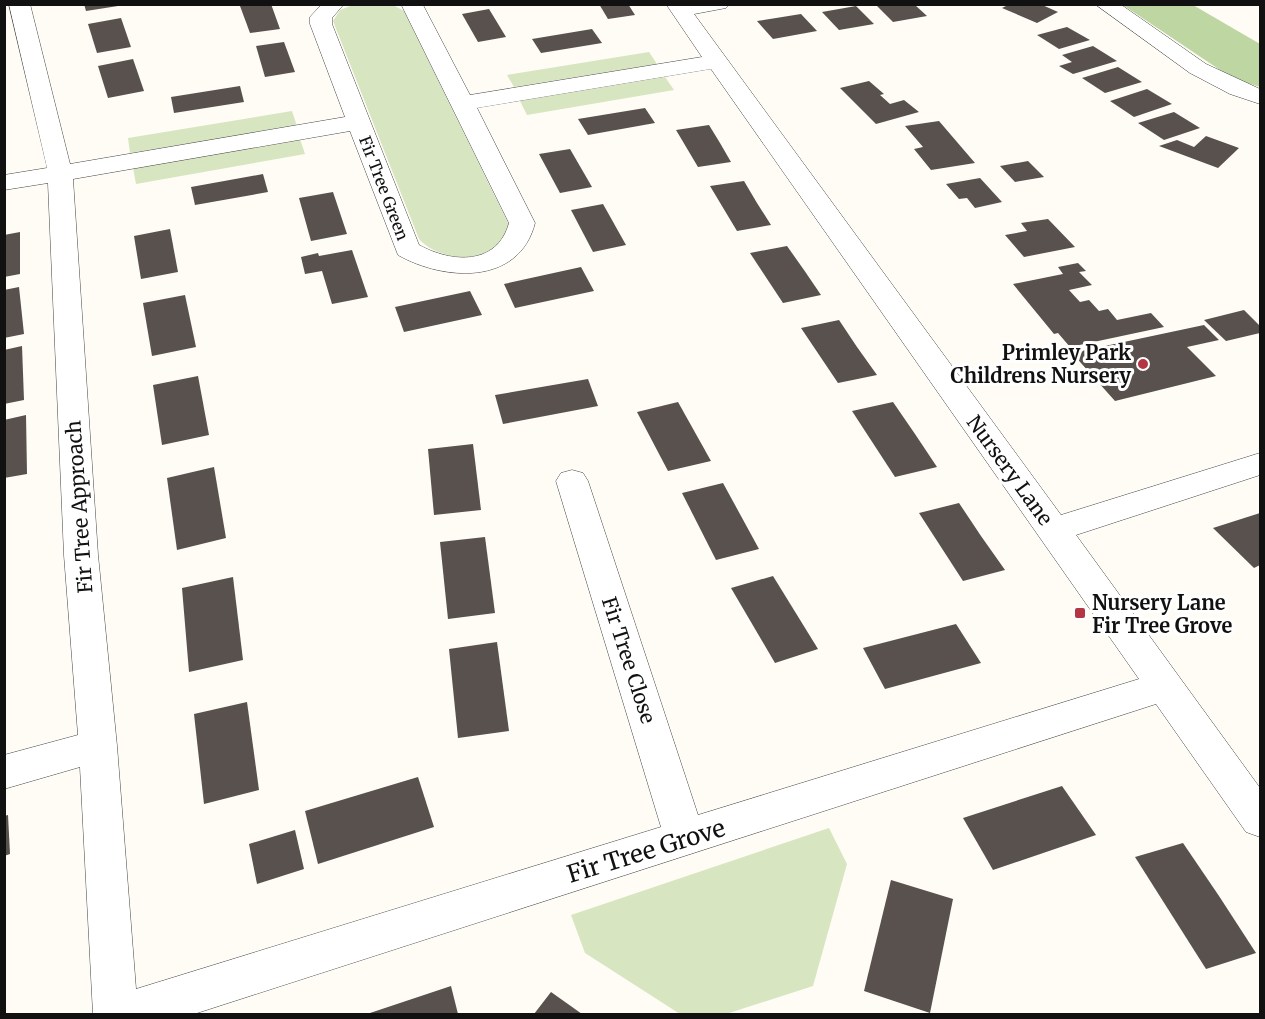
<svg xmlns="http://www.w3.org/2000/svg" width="1265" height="1019" viewBox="0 0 1265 1019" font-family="Merriweather,serif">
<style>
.green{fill:#d7e6c1}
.forest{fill:#bdd6a2}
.building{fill:#58514e}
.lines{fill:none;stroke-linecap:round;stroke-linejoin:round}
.minor-casing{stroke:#444;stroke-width:1}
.minor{fill:#fff;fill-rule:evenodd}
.poi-dot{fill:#b43544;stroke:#fff;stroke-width:2}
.labels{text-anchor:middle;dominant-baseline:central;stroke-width:6;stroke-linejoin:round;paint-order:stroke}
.far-street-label{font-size:16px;fill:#111;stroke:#fff}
.poi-label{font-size:20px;font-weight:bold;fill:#111;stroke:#fff;text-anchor:end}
.street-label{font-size:20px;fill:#111;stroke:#fff}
.near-street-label{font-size:24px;fill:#111;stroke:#fff}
</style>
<rect width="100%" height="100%" fill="#fefcf5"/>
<g class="green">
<path d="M353,5H393L404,11L508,223V232C504,237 500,243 495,247C475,264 436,258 419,239L333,21L340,10Z"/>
<path d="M649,52L657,64L514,87L507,75Z"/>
<path d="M665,77L674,90L527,115L520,101Z"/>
<path d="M292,111L297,126L130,153L128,138Z"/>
<path d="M300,139L305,154L136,184L133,168Z"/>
<path d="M829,828L847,864L813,986L726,1014H680L585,953L571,915Z"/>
</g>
<path class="forest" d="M1123,5H1193L1260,44V87L1232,78Z"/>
<g class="building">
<path d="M84,4H118V6L86,11Z"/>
<path d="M271,4L280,29L250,33L240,6Z"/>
<path d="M599,4H628L635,15L608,19Z"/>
<path d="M1010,4H1040L1058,12L1037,23L1002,8Z"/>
<path d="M876,5H915L927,16L893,22Z"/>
<path d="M856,6L874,24L839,30L822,12Z"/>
<path d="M489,9L506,37L478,42L462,14Z"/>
<path d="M801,14L817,31L773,39L757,21Z"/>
<path d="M121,18L131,47L97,53L88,24Z"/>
<path d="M1067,27L1090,40L1059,49L1037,35Z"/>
<path d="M592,29L602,43L541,53L532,39Z"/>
<path d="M284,42L295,72L265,77L256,46Z"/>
<path d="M1093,46L1117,61L1073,74L1059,66L1072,62L1062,55Z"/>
<path d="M133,59L144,91L108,98L98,66Z"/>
<path d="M1118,67L1142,82L1105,93L1082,78Z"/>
<path d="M869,81L884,94L880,95L890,104L904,100L919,112L876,124L840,88Z"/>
<path d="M240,86L244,102L174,113L171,97Z"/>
<path d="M1147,89L1172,104L1134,117L1110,101Z"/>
<path d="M645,108L655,123L588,135L578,119Z"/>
<path d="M1174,112L1200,128L1164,140L1138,123Z"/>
<path d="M939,121L975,163L931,170L914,149L923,147L905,126Z"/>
<path d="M709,125L720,143L731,162L698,167L676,130Z"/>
<path d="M1206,136L1239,148L1218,168L1159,146L1177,140L1194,147Z"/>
<path d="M570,149L592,187L560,193L539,154Z"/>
<path d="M1028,161L1044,177L1015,182L1000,166Z"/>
<path d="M263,174L268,192L195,205L191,187Z"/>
<path d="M980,178L1002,202L975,208L967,198L959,199L946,184Z"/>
<path d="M744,181L757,203L771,225L737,231L710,186Z"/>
<path d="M333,192L347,234L311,241L299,198Z"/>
<path d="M603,204L626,245L593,252L571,210Z"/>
<path d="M1048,219L1075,247L1024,257L1005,235L1027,231L1021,223Z"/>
<path d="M170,229L178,272L141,279L134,236Z"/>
<path d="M20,232V274L4,277V235Z"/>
<path d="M787,246L804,270L821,295L783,303L750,253Z"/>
<path d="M352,250L368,297L332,304L322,271L305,274L301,257L318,253L319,256Z"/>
<path d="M1078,263L1086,271L1079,272L1092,285L1069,290L1080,302L1089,300L1099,311L1108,309L1117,320L1151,313L1164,327L1070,347L1058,333L1054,334L1013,284L1063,274L1058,267Z"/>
<path d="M581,267L594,291L515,308L504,284Z"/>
<path d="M19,287L24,334L4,338V290Z"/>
<path d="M470,291L482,315L404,332L395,307Z"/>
<path d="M185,295L196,347L152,356L143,303Z"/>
<path d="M1244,310L1260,326V333L1226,341L1204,320Z"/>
<path d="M839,320L857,347L877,375L838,383L801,328Z"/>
<path d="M1204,325L1219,340L1187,347L1216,376L1115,401L1072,353Z"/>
<path d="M22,346L24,400L4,404V350Z"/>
<path d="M198,376L209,435L162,445L153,385Z"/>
<path d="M588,379L598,406L503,424L495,395Z"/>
<path d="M678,402L711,461L668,471L637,412Z"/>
<path d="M893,402L915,434L937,467L895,477L852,411Z"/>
<path d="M26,415L27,474L4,478V420Z"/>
<path d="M473,444L481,510L434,515L428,449Z"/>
<path d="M214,467L226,538L177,550L167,478Z"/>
<path d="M723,483L759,549L716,560L682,493Z"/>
<path d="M959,503L981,536L1005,570L963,581L919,513Z"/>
<path d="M1260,513V565L1254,568L1213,528Z"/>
<path d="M485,537L495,613L448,619L440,542Z"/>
<path d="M773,576L818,649L775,663L731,588Z"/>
<path d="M233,577L243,660L189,672L182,588Z"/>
<path d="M956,624L981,663L885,689L863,648Z"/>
<path d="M497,642L509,731L458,738L449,649Z"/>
<path d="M247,702L259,790L204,804L194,714Z"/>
<path d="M418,777L434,827L318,864L305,811Z"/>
<path d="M1062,786L1096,835L993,870L963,818Z"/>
<path d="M8,815L10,854L4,856V816Z"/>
<path d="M295,830L304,869L257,884L249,844Z"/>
<path d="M1183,843L1219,896L1256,953L1206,969L1135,857Z"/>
<path d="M891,880L953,899L930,1013L864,991Z"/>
<path d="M451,986L458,1014H367Z"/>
<path d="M551,992L582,1014H534Z"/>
</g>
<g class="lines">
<g class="minor-casing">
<g id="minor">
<path d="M9,4H30L70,164L345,117L310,24V17L322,4H344L332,18V24L419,245C452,263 497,266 509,223L401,4L423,5L470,95L702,57L666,4H729L726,8L694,14L1061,515L1260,453V475L1076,535L1260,788V837L1246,832L1156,704L194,1014H93L80,767L4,789V755L78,735L64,555L48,183L4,190V175L47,168ZM711,69L1139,679L698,815L588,481L583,473L572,470L561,473L556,481L661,827L136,989L117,746L98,555L73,179L350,131L398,255C444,281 519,286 535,223L477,108Z"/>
<path d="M1095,4H1120L1206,64L1260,89V104L1230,94L1190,73Z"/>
</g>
</g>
<use href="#minor" class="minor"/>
</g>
<g class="poi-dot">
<circle cx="1143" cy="364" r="6"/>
<rect x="1074" y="607" width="12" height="12" rx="3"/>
</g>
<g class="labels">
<g class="far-street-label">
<text transform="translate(384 188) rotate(69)">Fir Tree Green</text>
</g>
<g class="poi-label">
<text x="1131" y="352">Primley Park<tspan x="1131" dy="23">Childrens Nursery</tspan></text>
<text x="1092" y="602" text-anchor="start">Nursery Lane<tspan x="1092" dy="23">Fir Tree Grove</tspan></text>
</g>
<g class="street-label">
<text transform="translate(1010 470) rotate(54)">Nursery Lane</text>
<text transform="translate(79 507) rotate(-94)">Fir Tree Approach</text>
<text transform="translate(629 660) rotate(72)">Fir Tree Close</text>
</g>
<g class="near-street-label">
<text transform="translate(646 851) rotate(-17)">Fir Tree Grove</text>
</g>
</g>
<rect width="1265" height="1019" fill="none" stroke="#111111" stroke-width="12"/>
</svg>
